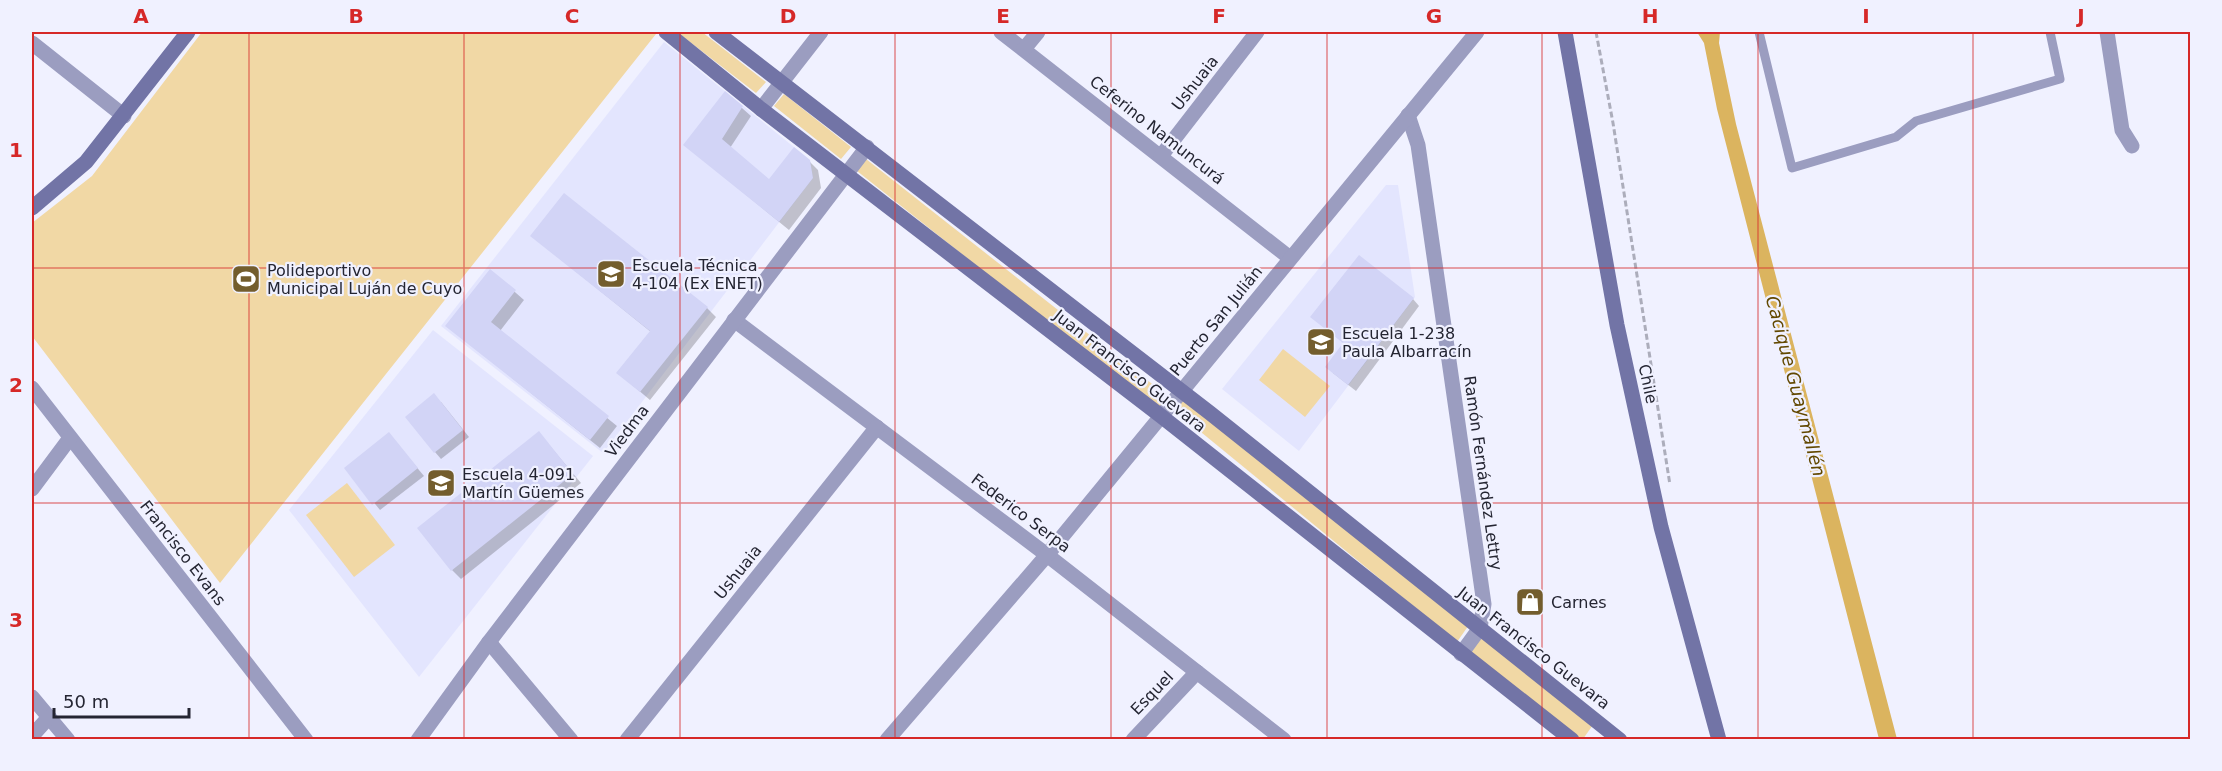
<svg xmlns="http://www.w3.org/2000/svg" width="2222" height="771" viewBox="0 0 2222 771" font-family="'DejaVu Sans',sans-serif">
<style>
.built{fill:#e3e5fe}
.green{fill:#f1d8a5}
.water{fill:#dbb45f}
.shadow{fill:#0003}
.building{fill:#d2d4f6}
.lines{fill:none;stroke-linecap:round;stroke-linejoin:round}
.path{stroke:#acadbb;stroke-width:3;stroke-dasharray:6 3;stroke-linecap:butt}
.lane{stroke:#9b9dc0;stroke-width:9}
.street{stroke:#9b9dc0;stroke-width:15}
.secondary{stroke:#7274a6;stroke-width:15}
.grid{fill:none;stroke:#d62828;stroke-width:1.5;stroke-opacity:0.55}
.labels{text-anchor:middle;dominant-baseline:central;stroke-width:4.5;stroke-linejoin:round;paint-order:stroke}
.street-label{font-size:16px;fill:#242532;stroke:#f0f1ff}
.poi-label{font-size:16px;fill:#242532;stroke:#f0f1ff;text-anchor:start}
.water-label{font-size:18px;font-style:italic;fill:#624800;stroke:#f0f1ff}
.neatline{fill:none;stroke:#d62828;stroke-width:2}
.grid-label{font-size:20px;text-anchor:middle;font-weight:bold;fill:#d62828}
</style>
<rect width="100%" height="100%" fill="#f0f1ff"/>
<g class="built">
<path d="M664,42L810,160L813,178L603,453L441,326Z"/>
<path d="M1386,185H1398L1415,297L1299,451L1222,389Z"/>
<path d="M433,330L593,456L419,677L289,510Z"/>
</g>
<g class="green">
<path d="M202,32H653L656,34L220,583L32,336V223L92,176Z"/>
<path d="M677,32H702L766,82L756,93Z"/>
<path d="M784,94L851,147L841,159L774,106Z"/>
<path d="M866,159L1170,398L1160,411L857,171Z"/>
<path d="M1283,349L1330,386L1305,417L1259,380Z"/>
<path d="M1183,395L1471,622L1457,642L1174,410Z"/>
<path d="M347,483L395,545L354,577L306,515Z"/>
<path d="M1482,631L1595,722L1583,739H1579L1466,652Z"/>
</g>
<path class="water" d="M1697,32H1720L1719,43L1736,124L1897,739H1879L1717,109L1704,43Z"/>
<g class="shadow">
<path d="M725,93L751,116L730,148L769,181L809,161L818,170L821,188L789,230L685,145Z"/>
<path d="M532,236L707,308L716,317L650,400L618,373L651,332Z"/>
<path d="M491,271L524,300L500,331L617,426L600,448L447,326Z"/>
<path d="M1413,299L1419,306L1356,391L1333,373Z"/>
<path d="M441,402L469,437L441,459L435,452Z"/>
<path d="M539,433L581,483L461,579L452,570Z"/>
<path d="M389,434L424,476L380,510L346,468Z"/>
</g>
<g class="building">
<path d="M725,91L743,106L722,139L769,179L794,147L810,160L813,178L779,222L683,145Z"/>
<path d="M564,193L708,307L640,392L616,373L650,331L530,236Z"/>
<path d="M1359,255L1414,298L1348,385L1325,367L1343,343L1310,317Z"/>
<path d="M490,269L516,290L491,322L609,416L590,440L445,326Z"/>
<path d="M434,393L463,430L434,453L405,417Z"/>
<path d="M539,431L573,474L451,571L417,528Z"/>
<path d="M389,432L418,468L372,505L344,468Z"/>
</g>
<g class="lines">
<path class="path" d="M1596,32L1613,123L1670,485"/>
<path class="lane" d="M1759,32L1792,168L1896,137L1916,121L2060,79L2050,32"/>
<g class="street">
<path d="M1001,32L1290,258"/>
<path d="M2107,32L2122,130L2132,146"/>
<path d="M32,43L124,116"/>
<path d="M1024,49L1038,32"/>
<path d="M761,109L821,32"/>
<path d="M1408,115L1418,145L1484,604L1480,628L1461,654"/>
<path d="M1161,156L1257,32"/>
<path d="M734,320L1047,555L1284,740"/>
<path d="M32,388L306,740"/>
<path d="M32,489L70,438"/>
<path d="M489,642L571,740"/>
<path d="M32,697L68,740"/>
<path d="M32,736L49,717"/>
<path d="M418,740L489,642L867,147"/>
<path d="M627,740L877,427"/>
<path d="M887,740L1047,555L1477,32"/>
<path d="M1133,740L1197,672"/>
</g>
<g class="secondary">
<path d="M666,32L761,109L1161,416L1572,740"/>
<path d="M716,32L1210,413L1620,740"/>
<path d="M1565,32L1617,325L1661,527L1719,740"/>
<path d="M32,208L86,162L188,32"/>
</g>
</g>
<path class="grid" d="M249,32V740M464,32V740M680,32V740M895,32V740M1111,32V740M1327,32V740M1542,32V740M1758,32V740M1973,32V740M32,268H2190M32,503H2190"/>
<defs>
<g id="school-square" transform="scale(1.5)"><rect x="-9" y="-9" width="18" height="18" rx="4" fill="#735d2d" stroke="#f0f1ff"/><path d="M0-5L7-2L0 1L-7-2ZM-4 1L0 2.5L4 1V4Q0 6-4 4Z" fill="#fff"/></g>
<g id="stadium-square" transform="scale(1.5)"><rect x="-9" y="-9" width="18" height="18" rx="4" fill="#735d2d" stroke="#f0f1ff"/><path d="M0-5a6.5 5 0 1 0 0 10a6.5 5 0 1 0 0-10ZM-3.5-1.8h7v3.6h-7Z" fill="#fff"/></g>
<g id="shop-square" transform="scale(1.5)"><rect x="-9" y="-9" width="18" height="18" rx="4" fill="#735d2d" stroke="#f0f1ff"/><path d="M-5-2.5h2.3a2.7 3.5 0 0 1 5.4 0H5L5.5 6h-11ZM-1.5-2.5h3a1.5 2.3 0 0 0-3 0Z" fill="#fff"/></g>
</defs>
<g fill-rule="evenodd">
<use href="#school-square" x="611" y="274"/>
<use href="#stadium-square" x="246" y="279"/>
<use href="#school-square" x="1321" y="342"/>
<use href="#school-square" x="441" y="483"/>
<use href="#shop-square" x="1530" y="602"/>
</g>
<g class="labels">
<g class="street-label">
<text transform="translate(1195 83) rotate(-52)">Ushuaia</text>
<text transform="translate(1157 130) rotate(38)">Ceferino Namuncurá</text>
<text transform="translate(1216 321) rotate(-51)">Puerto San Julián</text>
<text transform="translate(1130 371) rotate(38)">Juan Francisco Guevara</text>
<text transform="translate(1648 384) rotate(78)">Chile</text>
<text transform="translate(627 431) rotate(-53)">Viedma</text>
<text transform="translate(1483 473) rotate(82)">Ramón Fernández Lettry</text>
<text transform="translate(1021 513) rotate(37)">Federico Serpa</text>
<text transform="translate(183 553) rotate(52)">Francisco Evans</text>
<text transform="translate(738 572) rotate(-51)">Ushuaia</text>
<text transform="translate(1534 648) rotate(38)">Juan Francisco Guevara</text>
<text transform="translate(1152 693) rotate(-46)">Esquel</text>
</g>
<g class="poi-label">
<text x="632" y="265">Escuela Técnica<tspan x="632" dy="18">4-104 (Ex ENET)</tspan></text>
<text x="267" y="270">Polideportivo<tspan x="267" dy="18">Municipal Luján de Cuyo</tspan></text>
<text x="1342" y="333">Escuela 1-238<tspan x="1342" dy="18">Paula Albarracín</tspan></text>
<text x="462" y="474">Escuela 4-091<tspan x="462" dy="18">Martín Güemes</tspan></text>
<text x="1551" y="602">Carnes</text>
</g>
<g class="water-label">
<text transform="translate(1796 386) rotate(75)">Cacique Guaymallén</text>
</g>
</g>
<rect width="2222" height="771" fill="none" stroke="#f0f1ff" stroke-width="66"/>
<path d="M54 708v9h135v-9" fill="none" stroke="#242532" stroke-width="3"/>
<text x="63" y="708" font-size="18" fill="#242532" stroke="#f0f1ff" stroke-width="4.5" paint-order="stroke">50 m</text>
<rect x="33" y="33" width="2156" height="705" class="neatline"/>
<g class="grid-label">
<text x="141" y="23">A</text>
<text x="356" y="23">B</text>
<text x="572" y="23">C</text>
<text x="788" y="23">D</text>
<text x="1003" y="23">E</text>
<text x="1219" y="23">F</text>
<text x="1434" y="23">G</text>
<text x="1650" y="23">H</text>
<text x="1866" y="23">I</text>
<text x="2081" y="23">J</text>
<text x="16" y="157">1</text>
<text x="16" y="392">2</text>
<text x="16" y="627">3</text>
</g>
</svg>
